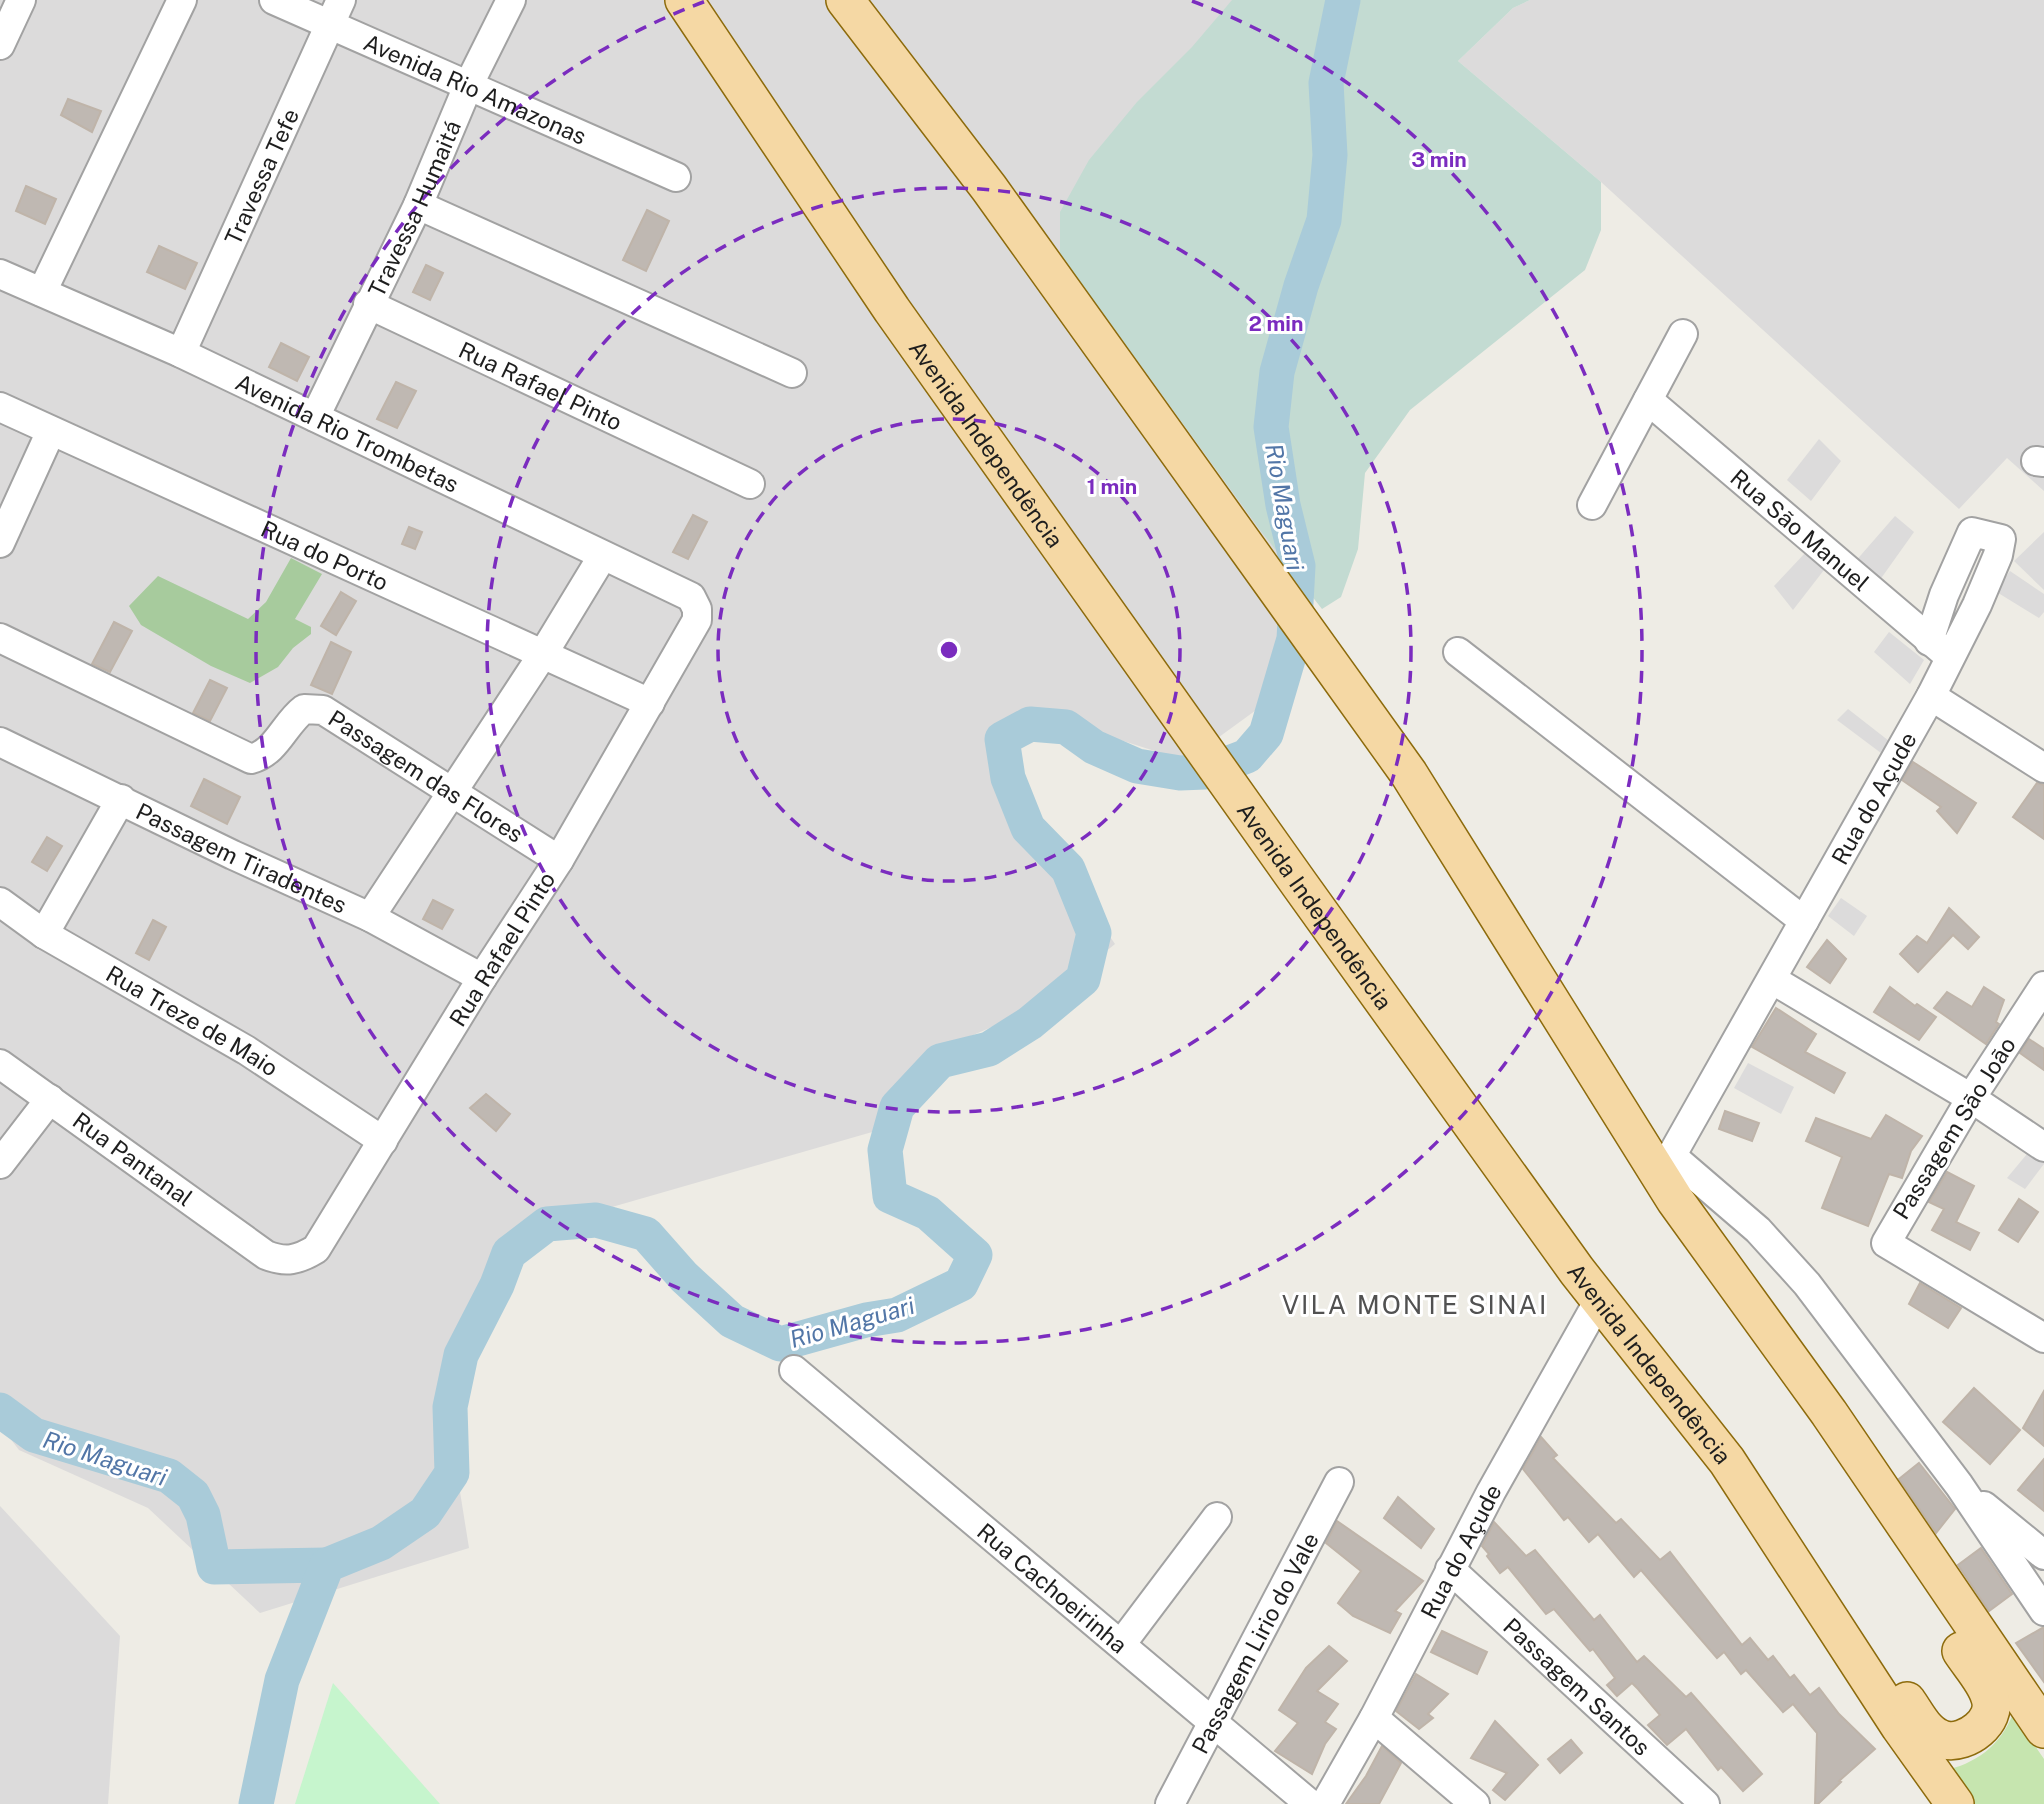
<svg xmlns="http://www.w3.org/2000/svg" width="2044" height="1804" viewBox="0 0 2044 1804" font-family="'Public Sans',sans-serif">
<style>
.residential{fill:#dcdbdb}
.grass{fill:#c6e5af}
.forest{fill:#a7cb9d}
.wetland{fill:#c3dbd2}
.park{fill:#c6f5cd}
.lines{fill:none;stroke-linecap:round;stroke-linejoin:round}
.river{stroke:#a9cbd9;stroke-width:35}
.building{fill:#bfb8b2;stroke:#bfb4a9;stroke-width:2}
.minor-casing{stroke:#a2a2a2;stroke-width:32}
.major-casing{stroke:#8d6b0c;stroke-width:40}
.minor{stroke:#fff;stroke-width:28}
.major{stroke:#f5d8a4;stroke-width:37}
.ring{fill:none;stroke:#7b2cbf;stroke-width:3.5;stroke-dasharray:12 9}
.labels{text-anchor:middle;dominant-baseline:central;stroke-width:6;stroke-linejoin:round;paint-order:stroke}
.street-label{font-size:23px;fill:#1e1e1e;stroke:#fff}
.water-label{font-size:24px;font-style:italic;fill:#5276a7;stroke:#fff}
.quarter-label{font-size:26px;letter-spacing:2px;fill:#515151;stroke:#fff}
.centre{fill:#7b2cbf;stroke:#fff;stroke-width:3.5}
.ring-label{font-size:21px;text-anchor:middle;font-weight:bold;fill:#7b2cbf;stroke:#fff;stroke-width:6;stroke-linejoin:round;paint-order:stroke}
</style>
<rect width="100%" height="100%" fill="#eeece5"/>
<g class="residential">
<path d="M0,0H1374L1274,697L1186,761L1089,730L1023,732L1015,798L1115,944L1036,1008L929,1054L886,1128L546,1226L482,1320L448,1417L469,1548L260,1613L148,1508L19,1450L0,1425Z"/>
<path d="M1530,0H2044V491L2007,458L1959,509L1601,182L1458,61L1513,8Z"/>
<path d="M1819,439L1841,461L1811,501L1787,480Z"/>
<path d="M1895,516L1914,532L1877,584L1854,563Z"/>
<path d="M2044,532V590L2014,561Z"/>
<path d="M1806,552L1824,570L1793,610L1774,586Z"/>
<path d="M2010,571L2044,594V612L2039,618L1995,591Z"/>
<path d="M1889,632L1924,660L1910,684L1874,652Z"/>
<path d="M1848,709L1889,741L1881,753L1837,720Z"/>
<path d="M1841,898L1867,916L1854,936L1828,916Z"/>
<path d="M1748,1063L1794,1087L1781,1114L1734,1088Z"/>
<path d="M2032,1148L2044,1156V1164L2025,1189L2007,1178Z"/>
<path d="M0,1506L120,1636L108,1804H0Z"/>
</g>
<path class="grass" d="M2013,1714L2044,1759V1804H1966L1942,1771C1976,1764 2000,1746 2013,1714Z"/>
<path class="forest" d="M291,558L322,574L295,619L311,627V634L293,648L278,667L250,683L211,666L141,625L129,606L158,576L248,619L266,602Z"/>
<path class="wetland" d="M1232,0H1530L1513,8L1458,61L1601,182V230L1585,270L1410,410L1365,473L1358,549L1341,597L1322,609L1260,530L1060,254V212L1089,160L1137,102L1192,47Z"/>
<path class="park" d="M333,1683L440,1804H295Z"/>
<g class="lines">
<g class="river">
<path d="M0,1410L34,1435L169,1476L193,1495L203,1515L214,1567L327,1565"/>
<path d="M256,1804L282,1680L327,1565L381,1543L425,1513L452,1473L450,1407L461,1355L497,1285L509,1253L547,1224L596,1220L646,1234L684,1277L732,1321L780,1344L866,1320L897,1315L961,1284L975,1255L928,1213L890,1196L885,1150L897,1107L940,1061L989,1049L1030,1023L1083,979L1094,933L1068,869L1028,828L1008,778L1002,739L1030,724L1066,727L1094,747L1137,766L1180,773L1205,772L1247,756L1266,734L1294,639L1298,566L1283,505L1271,427L1277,372L1301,286L1324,220L1330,155L1326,83L1343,0"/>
</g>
</g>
<g class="building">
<path d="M68,99L101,111L92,132L61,115Z"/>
<path d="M26,186L56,199L45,224L16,211Z"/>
<path d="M647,210L669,221L646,271L623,260Z"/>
<path d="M159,246L197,263L185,289L147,272Z"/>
<path d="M426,265L443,273L430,300L413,292Z"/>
<path d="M281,343L309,357L297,381L269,367Z"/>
<path d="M396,382L416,391L397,428L377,419Z"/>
<path d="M693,515L707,522L688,559L673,552Z"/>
<path d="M409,527L422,532L415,549L402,544Z"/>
<path d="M341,592L356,601L336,635L321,626Z"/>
<path d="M114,622L132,631L110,672L92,664Z"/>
<path d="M331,642L351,652L332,694L311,685Z"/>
<path d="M210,680L227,688L210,721L193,713Z"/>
<path d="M1913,762L1976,803L1957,833L1937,811L1941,807L1902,780Z"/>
<path d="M204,779L240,797L227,824L191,806Z"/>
<path d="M2037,783L2044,785V839L2013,817Z"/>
<path d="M47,837L62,846L47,871L32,862Z"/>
<path d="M433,900L453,910L442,929L423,919Z"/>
<path d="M1949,908L1979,937L1968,949L1953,935L1918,972L1900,954L1917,936L1927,943Z"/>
<path d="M153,920L166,927L149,960L136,953Z"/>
<path d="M1827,940L1846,959L1830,983L1807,967Z"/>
<path d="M1890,987L1915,1006L1917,1004L1936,1017L1919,1040L1874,1012Z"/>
<path d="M1984,987L2004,1000L1996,1022L1999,1024L1986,1044L1934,1008L1947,992L1972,1007Z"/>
<path d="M1776,1008L1816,1034L1805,1052L1845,1073L1834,1093L1752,1047Z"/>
<path d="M2029,1039L2044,1049V1070L2020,1053Z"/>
<path d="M486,1094L510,1114L496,1131L470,1108Z"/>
<path d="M1725,1111L1759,1123L1752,1141L1719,1129Z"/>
<path d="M1886,1115L1922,1136L1911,1151L1902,1178L1889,1174L1868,1226L1822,1208L1842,1157L1806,1141L1816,1118L1871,1139Z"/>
<path d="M1947,1172L1974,1186L1956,1222L1979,1233L1970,1250L1932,1230L1944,1209L1929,1202Z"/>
<path d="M2019,1199L2038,1212L2018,1242L1999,1230Z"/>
<path d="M1920,1283L1961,1308L1948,1328L1909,1304Z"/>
<path d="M1974,1388L2020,1430L1990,1464L1943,1422Z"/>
<path d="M2044,1391V1446L2023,1428Z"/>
<path d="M1541,1437L1557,1455L1553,1458L1616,1523L1621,1519L1660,1560L1670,1552L1742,1645L1750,1638L1768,1660L1773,1656L1790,1678L1794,1675L1810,1695L1819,1688L1839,1714L1875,1749L1839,1781L1841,1782L1818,1804H1815L1817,1733L1793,1704L1783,1712L1746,1670L1741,1674L1724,1652L1717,1658L1641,1570L1634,1577L1598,1534L1589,1542L1568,1517L1564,1520L1523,1469Z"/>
<path d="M2044,1459V1511L2018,1490Z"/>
<path d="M1919,1463L1955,1509L1936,1533L1899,1479Z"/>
<path d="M1398,1497L1434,1529L1421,1548L1384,1518Z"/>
<path d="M1337,1521L1423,1581L1395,1611L1401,1614L1390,1633L1353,1616L1338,1603L1361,1571L1326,1543Z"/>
<path d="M1494,1522L1526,1556L1535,1550L1594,1620L1600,1615L1637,1662L1644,1656L1686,1697L1691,1693L1762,1774L1743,1791L1721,1767L1718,1770L1686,1729L1667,1745L1648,1725L1660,1715L1638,1689L1632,1683L1617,1696L1607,1685L1615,1678L1593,1649L1590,1651L1554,1609L1546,1614L1508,1567L1500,1573L1487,1556L1489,1554L1482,1546Z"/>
<path d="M1981,1548L2012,1594L1989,1611L1958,1565Z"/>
<path d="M2044,1627V1682L2016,1643Z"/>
<path d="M1442,1631L1487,1652L1477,1674L1431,1652Z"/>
<path d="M1329,1646L1347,1661L1317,1691L1338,1704L1325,1722L1336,1729L1325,1744L1312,1774L1275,1751L1298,1723L1279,1710L1306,1668Z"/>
<path d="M1416,1674L1448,1694L1428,1714L1433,1718L1419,1729L1396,1711Z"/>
<path d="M1495,1721L1538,1765L1505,1800L1493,1790L1507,1773L1471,1758Z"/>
<path d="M1571,1740L1582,1753L1560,1773L1548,1759Z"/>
<path d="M1382,1746L1401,1763L1379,1804H1346L1366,1776Z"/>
</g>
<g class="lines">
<g class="minor-casing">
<g id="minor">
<path id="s1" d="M274,0L676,177"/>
<path d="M0,45L21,0"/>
<path d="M418,205L792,373"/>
<path id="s2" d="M0,274L181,353L691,597L697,609V620L559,860L482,978L316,1249C298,1260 286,1263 266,1255L0,1064"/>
<path d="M42,292L182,0"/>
<path id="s3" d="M368,304L750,484"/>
<path id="s4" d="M181,353L341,0"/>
<path id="s5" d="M1648,400L1943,651"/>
<path id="s6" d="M0,407L650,703"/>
<path id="s7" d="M315,417L418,205L468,86L511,0"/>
<path d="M2036,461L2044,462"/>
<path d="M1592,505L1683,334"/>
<path d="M0,543L51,431"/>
<path id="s8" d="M0,638L251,759C277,752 284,724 304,709L323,710L559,860"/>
<path d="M1458,652L1804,921"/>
<path d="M1931,696L2044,768"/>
<path id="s9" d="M0,742L233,855L370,917L482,978"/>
<path id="s10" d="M0,902L44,934L246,1050L383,1141"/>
<path d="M370,917L543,654L602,557"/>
<path d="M44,934L121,799"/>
<path d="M1773,980L1971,1098L2044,1147"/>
<path d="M2044,986L1971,1098L1886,1243L2044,1338"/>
<path d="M1673,1157L1758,1230L1807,1284L1959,1485L2044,1611"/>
<path d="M0,1164L50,1099"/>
<path id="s11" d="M1660,1176L1931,696L1977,605L1998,555L2001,539L1972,532L1944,595L1929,641"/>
<path id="s12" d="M794,1370L1310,1804"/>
<path d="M1984,1506L2044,1555"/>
<path id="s13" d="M1450,1569L1705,1804"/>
<path d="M1122,1643L1217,1517"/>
<path d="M1374,1718L1475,1804"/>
<path id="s14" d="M1170,1804L1339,1482"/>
<path id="s15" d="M1325,1804L1374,1718L1491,1492L1599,1300"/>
</g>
</g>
<g class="major-casing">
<g id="major">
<path id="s16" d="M684,0L892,310L1300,885L1577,1271L1727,1461L1900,1727L1955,1804"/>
<path d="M845,0L989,188L1409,774L1675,1200L1829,1413L2044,1729"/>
<path d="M1907,1701C1917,1715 1926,1736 1945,1740C1966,1745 1998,1721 1990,1698C1986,1682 1970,1665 1961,1651"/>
</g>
</g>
<use href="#minor" class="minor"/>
<use href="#major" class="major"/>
</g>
<g class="ring">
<circle cx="949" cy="650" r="231"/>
<circle cx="949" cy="650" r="462"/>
<path d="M1192 1A693 693 0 1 1 706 1"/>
</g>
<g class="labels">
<g class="street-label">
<text stroke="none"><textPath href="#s1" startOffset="220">Avenida Rio Amazonas</textPath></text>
<text stroke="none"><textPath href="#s4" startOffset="194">Travessa Tefe</textPath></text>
<text stroke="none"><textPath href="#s7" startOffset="231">Travessa Humaitá</textPath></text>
<text stroke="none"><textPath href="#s3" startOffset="191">Rua Rafael Pinto</textPath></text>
<text stroke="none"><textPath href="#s2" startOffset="382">Avenida Rio Trombetas</textPath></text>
<text stroke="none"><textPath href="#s16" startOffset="537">Avenida Independência</textPath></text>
<text stroke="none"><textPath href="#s5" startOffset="200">Rua São Manuel</textPath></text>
<text stroke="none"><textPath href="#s6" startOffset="357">Rua do Porto</textPath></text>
<text stroke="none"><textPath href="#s8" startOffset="494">Passagem das Flores</textPath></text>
<text stroke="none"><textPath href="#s11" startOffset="434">Rua do Açude</textPath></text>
<text stroke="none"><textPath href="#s9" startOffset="268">Passagem Tiradentes</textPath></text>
<text stroke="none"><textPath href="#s16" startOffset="1104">Avenida Independência</textPath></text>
<text transform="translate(502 949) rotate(-58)">Rua Rafael Pinto</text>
<text stroke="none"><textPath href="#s10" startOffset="226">Rua Treze de Maio</textPath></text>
<text transform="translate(1954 1128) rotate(-58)">Passagem São João</text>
<text transform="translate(133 1159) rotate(36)">Rua Pantanal</text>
<text stroke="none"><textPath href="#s16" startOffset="1671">Avenida Independência</textPath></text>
<text stroke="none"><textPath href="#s15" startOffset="287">Rua do Açude</textPath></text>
<text stroke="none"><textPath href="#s12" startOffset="338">Rua Cachoeirinha</textPath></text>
<text stroke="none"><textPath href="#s14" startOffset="182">Passagem Lirio do Vale</textPath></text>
<text stroke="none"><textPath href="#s13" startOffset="173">Passagem Santos</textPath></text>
</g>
<g class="water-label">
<text transform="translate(1285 507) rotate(80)">Rio Maguari</text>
<text transform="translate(852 1322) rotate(-16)">Rio Maguari</text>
<text transform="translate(105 1458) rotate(18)">Rio Maguari</text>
</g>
<g class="quarter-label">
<text x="1415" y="1304">VILA MONTE SINAI</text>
</g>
</g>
<circle cx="949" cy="650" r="10" class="centre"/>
<g class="ring-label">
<text x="1439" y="167">3 min</text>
<text x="1276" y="331">2 min</text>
<text x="1112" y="494">1 min</text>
</g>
</svg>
